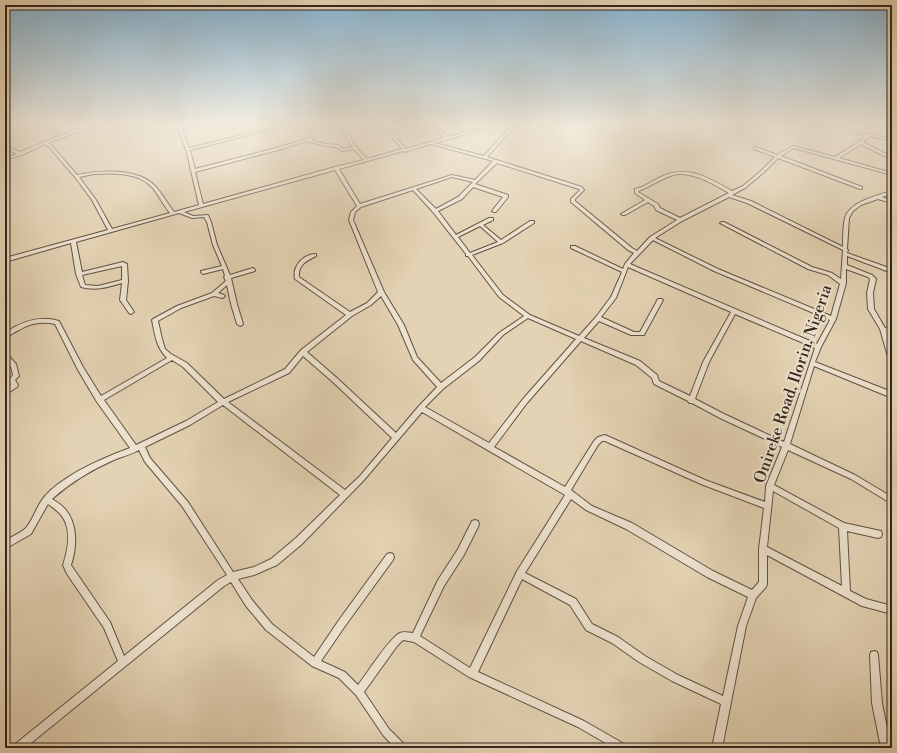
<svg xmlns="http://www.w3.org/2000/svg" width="897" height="753" viewBox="0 0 897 753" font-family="'Libre Bodoni',serif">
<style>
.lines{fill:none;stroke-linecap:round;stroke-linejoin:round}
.street-casing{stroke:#5f5143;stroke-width:2}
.street{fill:#ede2ce;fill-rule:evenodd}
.labels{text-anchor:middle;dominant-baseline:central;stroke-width:4;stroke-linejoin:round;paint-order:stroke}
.street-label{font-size:16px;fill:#33261e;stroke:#ede2ce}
</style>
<rect width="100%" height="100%" fill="#e3d2b3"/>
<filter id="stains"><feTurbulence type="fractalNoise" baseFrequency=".005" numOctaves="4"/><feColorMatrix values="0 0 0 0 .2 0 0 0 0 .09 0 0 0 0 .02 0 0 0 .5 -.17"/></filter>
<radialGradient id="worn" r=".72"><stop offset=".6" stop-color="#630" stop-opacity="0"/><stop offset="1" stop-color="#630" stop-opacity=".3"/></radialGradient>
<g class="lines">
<g class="street-casing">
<g id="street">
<path d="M51,125H55L62,135C73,130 85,125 97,125L74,133L48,143L52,146L77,175C99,170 137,168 154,185C162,193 167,203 174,212L199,205L186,149L178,130L176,129L177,128L176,125H180L181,127L194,125H202L182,129L189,148L282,125H288L190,150L195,169L276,148L313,137L304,125H308L317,137L311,140L325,144L338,145L343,149L353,147L338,125H342L356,147L367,159L402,149L388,132L376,125C390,125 397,139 405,149L444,138L431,125H435L447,137L491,125H497L435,143L484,156L512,125H516L487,157L582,187L584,190L575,199V201L632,248L637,251L650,237L677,220L656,210L654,206L648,202L625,215H623L621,214L645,200L635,193V189C638,188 643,187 646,185C652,182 656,179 663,176C690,165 708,178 732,191L743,186L761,171L775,157L754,149V147H756L777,155L793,146L835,157L863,139L865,135L822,125H829L892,139V141L869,136L863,142L892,157V160L861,144L839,158L892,173V175L794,148L781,156L862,187V189H860L778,158L763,173L745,188L732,195L751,201L843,247C843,238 843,226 845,218C849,202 878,195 892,191V193L882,197L892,201V203L878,199L861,205L853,211L849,218L847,249L848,250L847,253L892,269V273L847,256V265L872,275L876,279L873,293L874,309L885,328L892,330V334L887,332L892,350V362L889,360L880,329L868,309L867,293L870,279L868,277L846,269V283L836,319L821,347L815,362L892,392V398L814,366L790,444L855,475L892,497V504L851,479L788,450L774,485L844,523L881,531L882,534L881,537L878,538L847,531L850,591L866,599L892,606V614L862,606L767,555V584L766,587L756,598L746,626L722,748H712L721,704L672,681L639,662L612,643L586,630L570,605L522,579L478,672L584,721L626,745L628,748H614L578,727L469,677L414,642L403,640L397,646L364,692L389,729L405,745L407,748H395L383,735L356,695L339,678L312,666L266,630L246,606L231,582L224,586L25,748H12L14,745L118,661L104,628L67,574L63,565C68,550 72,528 61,515C57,510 52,507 48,504L31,534L5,549V541C11,537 22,532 26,528C34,518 37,505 45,496C65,474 103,458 130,448L97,402L78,370L55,324C42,321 30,323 19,330C14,332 10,336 5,338V333C21,322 39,315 59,321L83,367L101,396L167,358C156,347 155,335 152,320L153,319L177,306L212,293L226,281L224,277L225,276L223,269L203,274L201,272V271L222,266L213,245L207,222L204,217L192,218L179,213L76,242L82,272L123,262L127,264L128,281L126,300L134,312L131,314L129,313L120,300L122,283C108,287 96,291 81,287L76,274L71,243L5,262V258L108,230L92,200L75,177L50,148L45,144L22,155L5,160V158L17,154L5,148V146L20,152L59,136ZM307,141L325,146L336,147L342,151L354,149L364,160L335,167L203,204L195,172L278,150ZM431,144L493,161L475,180L452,175L360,204L339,169L403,151L406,152L407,151ZM497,163L579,189L580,190L571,199V202L628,250L634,253L625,264L623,269L575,246H571V248L622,272L611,297L596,317L579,336L530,315L503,295L472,255L503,243L534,223V221H530L501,240L483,225L493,220V218H489L456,235L438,211L462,199L473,187L503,197L492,211L494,212H496L508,197V195L475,184ZM335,170L357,206L351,212L349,220L378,292L367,303L350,312L299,277C298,265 306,261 316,256V254C303,254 292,267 295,279L346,315L301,350L285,369L224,399L187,363L171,354L165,349L162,339L158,321L181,308L214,296L222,298L224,297L225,296L224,295L218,293L227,285L231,304L237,324L240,326L242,325L243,324L237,304L231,278L255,271V270L253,268L230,275L217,245L211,222L208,215L193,216L184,212ZM94,174C112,173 138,172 152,187C159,195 163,205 170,213L112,229L96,200L79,177ZM677,174C696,173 713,184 729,193L680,218L660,208L658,204L638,192V191C652,186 663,177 677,174ZM452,177L473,182L458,197L436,209L416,189ZM413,190L433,212L466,254V256H468L499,297L524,316L499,333L475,357L441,383L417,357L404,325L384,292L353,220L355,212L361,207ZM729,197L747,203L843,250L841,279L832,273L812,267L724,222H722L720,223L808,269L828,275L840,284L831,316L718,269L655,238L682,221ZM480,226L498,242L470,253L458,237ZM653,240L714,271L830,320L817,344L630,264ZM122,266V280L98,286L85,285L82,275ZM628,267L731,312L703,362L690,396L659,381L657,375L640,361L584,338L599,321L631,335H644L663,300L662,299H658L640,332H634L601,317L616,298ZM381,296L398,325L413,360L437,387L419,406L396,433L338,379L307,352L352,316L371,305ZM735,314L815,348L784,442L724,414L695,399L709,362ZM528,318L576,339L523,399L489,443L425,407L443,389L479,361L503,335ZM581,341L636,365L652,378L654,384L688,401L689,403H692L720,418L782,447L766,486L765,502L705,480L605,435L598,437L594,441L565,487L494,447L527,403ZM303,356L334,383L392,438L360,476L345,490L228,402L289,373ZM172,360L183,367L218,402L186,421L136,445L104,400ZM223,405L340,495L296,538L271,559L254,567L233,572L188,502L150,458L145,447L190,425ZM422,412L565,495L517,571L470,668L420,636L444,586L464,555L478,527L479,524L478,521L475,520L472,521L458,549L438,580L413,633C409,633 404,631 400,633C390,637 366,675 358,685L345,672L321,661L345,626L393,560L394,557L393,554L390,553L387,554L339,620L314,657L272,624L252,600L238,579L254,575L277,565L302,544L364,480ZM602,441H605L701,484L764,508L759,549V582L752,590L713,571L632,523L592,506L571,490L598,445ZM139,450L145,462L182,506L227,575L218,580L124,656L110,622L71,565C77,547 78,524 65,509C62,505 57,502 52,499C71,482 93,469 116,459C124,456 132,454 139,450ZM773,491L839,528L842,586L767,547ZM571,499L586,510L626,529L707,577L748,597L738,626L723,696L678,675L645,656L618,637L592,624L576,599L525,573Z"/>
<path d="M5,354H7L16,364L19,376L15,380L18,385L17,387L5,395V390L11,384L9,380L13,375L11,367L5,360Z"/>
<path d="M874,651L877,652L878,655L882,703L891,748H881L872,703L870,655L871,652Z"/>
</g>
</g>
<use href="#street" class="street"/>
</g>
<linearGradient id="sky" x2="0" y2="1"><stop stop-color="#87b5d3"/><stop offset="0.54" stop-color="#f2ebdd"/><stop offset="1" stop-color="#f2ebdd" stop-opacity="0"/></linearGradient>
<rect width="897" height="230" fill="url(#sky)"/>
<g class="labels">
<g class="street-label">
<text transform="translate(793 384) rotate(-71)">Onireke Road, Ilorin, Nigeria</text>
</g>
</g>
<rect width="897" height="753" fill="none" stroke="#e3d2b3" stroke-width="20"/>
<rect x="6" y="6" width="885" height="741" fill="none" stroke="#33261e" stroke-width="2"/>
<rect x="10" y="10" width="877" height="733" fill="none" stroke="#33261e"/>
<rect width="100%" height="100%" filter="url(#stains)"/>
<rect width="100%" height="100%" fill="url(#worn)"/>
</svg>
